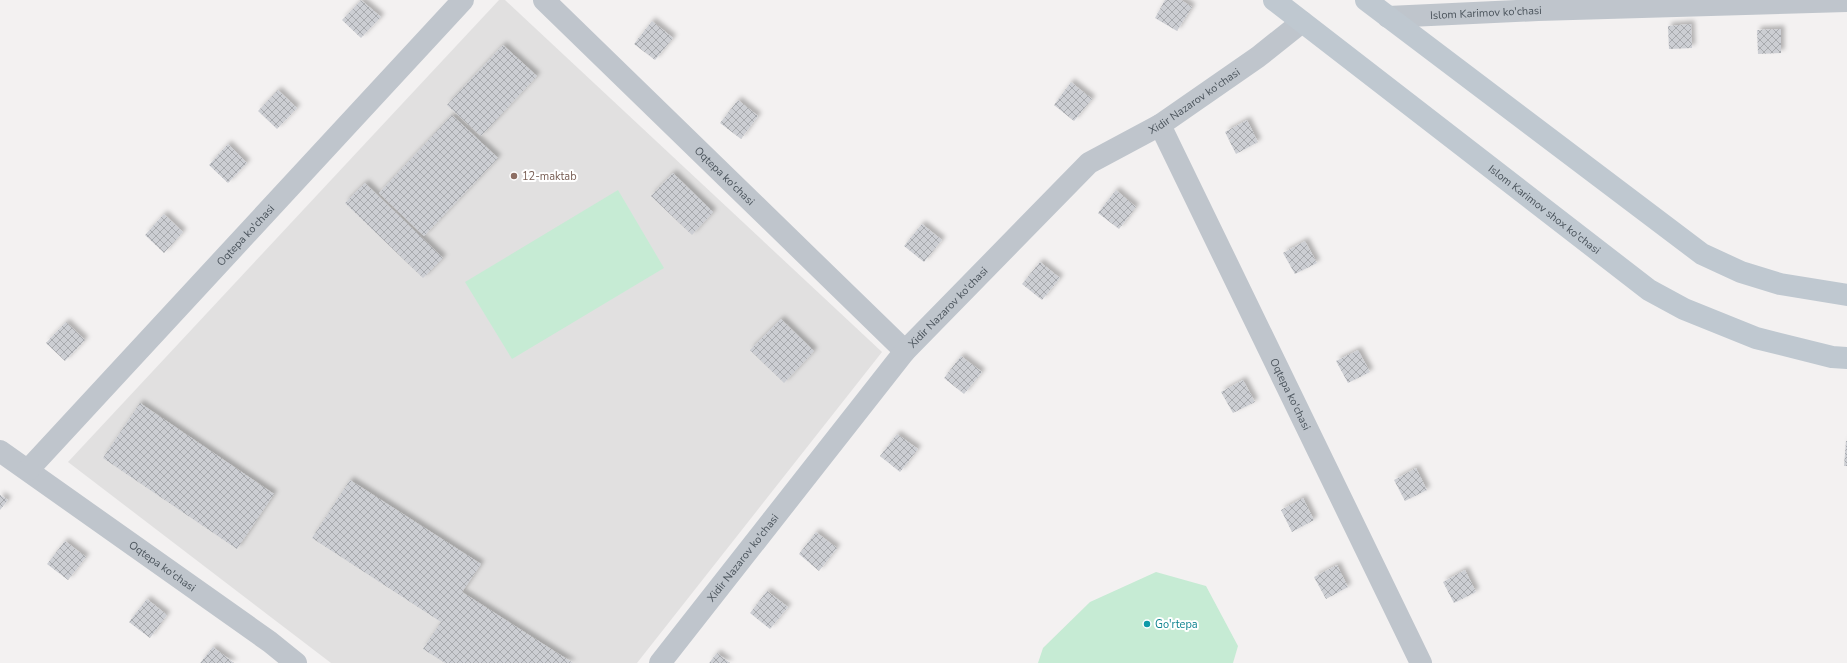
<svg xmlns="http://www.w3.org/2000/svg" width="1847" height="663" viewBox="0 0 1847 663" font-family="'Nunito Sans',sans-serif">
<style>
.education{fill:#e1e0e0}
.green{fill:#c6ebd4}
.building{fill:url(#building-cross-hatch);filter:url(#shadow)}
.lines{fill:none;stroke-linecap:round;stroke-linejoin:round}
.street{stroke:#bfc5cc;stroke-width:22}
.secondary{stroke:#bfc8d0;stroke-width:22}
.education-dot{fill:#8d6e63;stroke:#fff;stroke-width:1.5}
.culture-dot{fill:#0f9aa8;stroke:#fff;stroke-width:1.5}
.labels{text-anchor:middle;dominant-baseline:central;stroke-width:4;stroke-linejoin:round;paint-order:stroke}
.street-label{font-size:11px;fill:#4b545c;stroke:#fff}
.education-label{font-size:11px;fill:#785e54;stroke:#fff;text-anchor:start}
.culture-label{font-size:11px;fill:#0d838f;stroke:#fff;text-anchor:start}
</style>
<defs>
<pattern id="building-cross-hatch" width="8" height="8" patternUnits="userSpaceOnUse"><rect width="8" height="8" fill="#ccced3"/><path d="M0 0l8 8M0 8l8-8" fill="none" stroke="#a8aaae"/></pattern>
<filter id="shadow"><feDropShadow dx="3.5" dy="-3.5" stdDeviation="2" flood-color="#0004"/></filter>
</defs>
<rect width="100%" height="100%" fill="#f3f1f1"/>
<path class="education" d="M499,0H505L882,352L637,663H331L68,462Z"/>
<g class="green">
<path d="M618,190L664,268L512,359L465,282Z"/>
<path d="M1156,572L1206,586L1238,646L1233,663H1038L1043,648L1090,602Z"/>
</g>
<g class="building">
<path d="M361,0L381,17L361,38L342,20Z"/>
<path d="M1165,0H1181L1192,7L1177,31L1155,18Z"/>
<path d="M652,21L673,38L655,60L634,44Z"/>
<path d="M1691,24L1692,48L1669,49L1668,26Z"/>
<path d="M1781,29V53L1758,54L1757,30Z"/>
<path d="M503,45L537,76L481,136L447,105Z"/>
<path d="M1071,82L1092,99L1074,121L1054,105Z"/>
<path d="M278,90L297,108L277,129L258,111Z"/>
<path d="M738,100L758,116L741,139L720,123Z"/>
<path d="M452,115L498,158L424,236L379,193Z"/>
<path d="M1247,120L1258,142L1236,154L1225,132Z"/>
<path d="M228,144L247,163L228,183L209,165Z"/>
<path d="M673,173L713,212L692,235L651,196Z"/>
<path d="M365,183L443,258L423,278L345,203Z"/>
<path d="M1116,190L1136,207L1119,229L1098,213Z"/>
<path d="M164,214L183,232L164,253L145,235Z"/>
<path d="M922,224L942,240L924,262L904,246Z"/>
<path d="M1305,241L1317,263L1295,274L1283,253Z"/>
<path d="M1040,262L1060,278L1042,300L1022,284Z"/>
<path d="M781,319L814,351L784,383L750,350Z"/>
<path d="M66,322L85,340L65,361L46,343Z"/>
<path d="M1358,350L1370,372L1348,383L1336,361Z"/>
<path d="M961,356L982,372L964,394L944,378Z"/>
<path d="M1243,380L1255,402L1233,413L1221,392Z"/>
<path d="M140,403L274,494L237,549L103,458Z"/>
<path d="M897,434L918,449L900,472L880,456Z"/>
<path d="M1846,441H1847V466H1844Z"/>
<path d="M1416,468L1427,490L1405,501L1394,480Z"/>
<path d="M350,480L481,564L462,592L573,663H445L423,649L441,622L312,538Z"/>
<path d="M0,495L8,500L0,510Z"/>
<path d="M1303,498L1314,520L1292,532L1281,510Z"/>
<path d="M816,532L837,548L819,571L799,554Z"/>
<path d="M65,541L86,557L68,580L47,564Z"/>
<path d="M1337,565L1348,587L1326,599L1314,577Z"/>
<path d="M1465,570L1476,592L1454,603L1443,582Z"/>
<path d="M767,591L788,607L770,629L750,613Z"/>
<path d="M147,599L167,615L150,638L129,622Z"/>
<path d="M213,647L234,663H200Z"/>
<path d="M717,653L730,663H709Z"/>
</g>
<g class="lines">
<g class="street">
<path id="s1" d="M544,0L905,351"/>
<path id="s2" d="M1388,17L1538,10L1847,1"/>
<path id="s3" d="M1160,125L1421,663"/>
<path id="s4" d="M0,451L270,642L296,663"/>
<path id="s5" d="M28,470L463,0"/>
<path id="s6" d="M660,663L905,351L1089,163L1160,125L1258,57L1302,22"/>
</g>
<g class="secondary">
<path id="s7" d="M1274,0L1649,290L1684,309L1756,338L1832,357L1847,358"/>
<path d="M1366,0L1702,254L1741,272L1780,284L1847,295"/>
</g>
</g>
<circle class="education-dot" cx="514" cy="176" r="4"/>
<circle class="culture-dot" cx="1147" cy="624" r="4"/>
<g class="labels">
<g class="street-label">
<text stroke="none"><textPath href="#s2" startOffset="98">Islom Karimov ko'chasi</textPath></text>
<text stroke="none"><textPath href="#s6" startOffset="782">Xidir Nazarov ko'chasi</textPath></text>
<text stroke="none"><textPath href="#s1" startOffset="252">Oqtepa ko'chasi</textPath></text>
<text stroke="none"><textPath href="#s7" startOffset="342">Islom Karimov shox ko'chasi</textPath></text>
<text stroke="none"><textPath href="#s5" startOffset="320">Oqtepa ko'chasi</textPath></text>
<text stroke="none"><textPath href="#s6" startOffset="458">Xidir Nazarov ko'chasi</textPath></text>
<text stroke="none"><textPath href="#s3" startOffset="299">Oqtepa ko'chasi</textPath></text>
<text stroke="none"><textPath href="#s6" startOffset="134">Xidir Nazarov ko'chasi</textPath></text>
<text stroke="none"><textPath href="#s4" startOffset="199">Oqtepa ko'chasi</textPath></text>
</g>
<g class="education-label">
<text x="522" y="176">12-maktab</text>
</g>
<g class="culture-label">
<text x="1155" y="624">Go'rtepa</text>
</g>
</g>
</svg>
